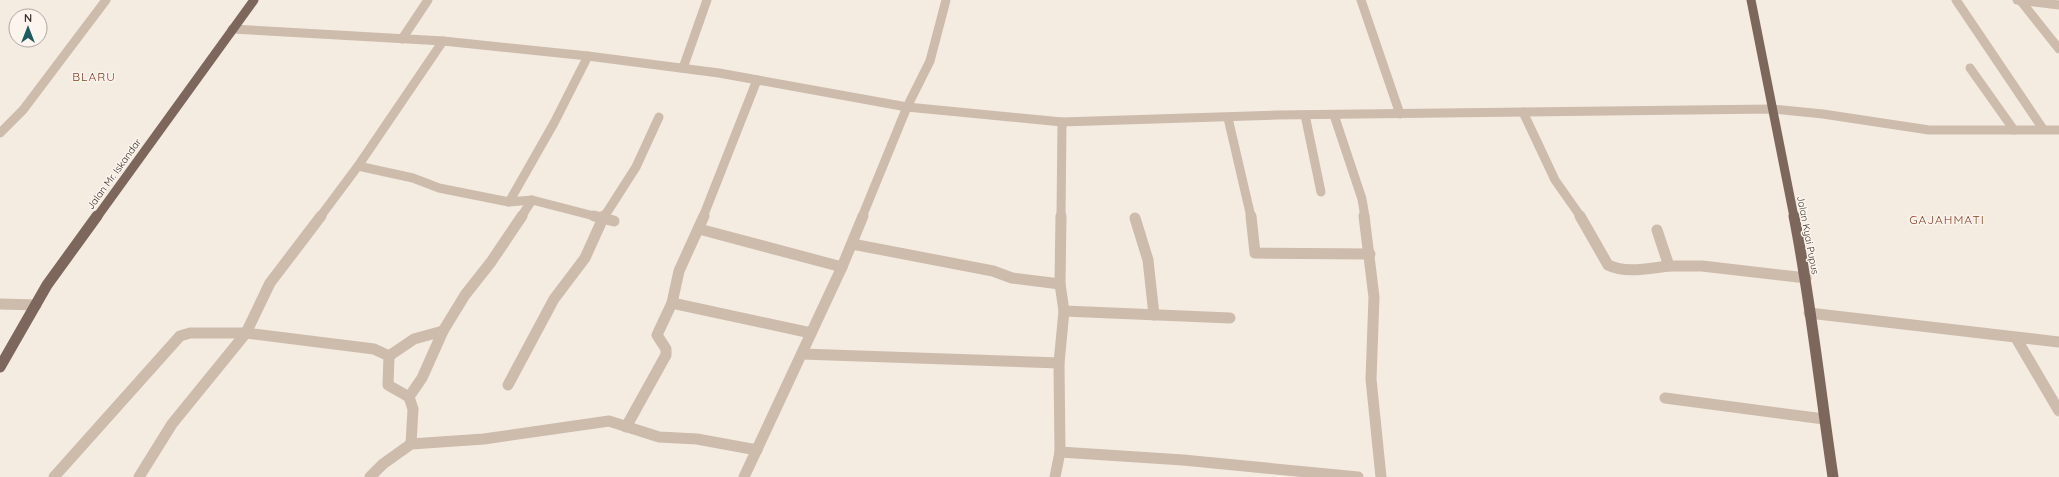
<svg xmlns="http://www.w3.org/2000/svg" width="2059" height="477" viewBox="0 0 2059 477" font-family="Quicksand,sans-serif">
<style>
.lines{fill:none;stroke-linecap:round;stroke-linejoin:round}
.minor-far1{stroke:#cdbbac;stroke-width:9}
.minor{stroke:#cdbbac;stroke-width:11}
.major-far1{stroke:#7d675c;stroke-width:9}
.major{stroke:#7d675c;stroke-width:11}
.labels{text-anchor:middle;dominant-baseline:central;stroke-width:3;stroke-linejoin:round;paint-order:stroke}
.street-label{font-size:10px;fill:#3b302b;stroke:#fbf5ee}
.quarter-label{font-size:12px;letter-spacing:1px;fill:#8c3b22;stroke:#fbf5ee}
</style>
<rect width="100%" height="100%" fill="#f4ebe1"/>
<g class="lines">
<g class="minor-far1">
<path d="M1361,0L1400,114"/>
<path d="M1956,0L2043,129"/>
<path d="M2017,0L2059,5"/>
<path d="M2020,0L2059,49"/>
<path d="M232,29L443,41L588,56L719,73L907,107L1062,122L1276,115L1772,109L1823,114L1929,130H2059"/>
<path d="M402,39L428,0"/>
<path d="M683,68L707,0"/>
<path d="M1970,68L2014,130"/>
<path d="M1523,112L1555,180L1581,217"/>
<path d="M1305,115L1321,192"/>
<path d="M1334,115L1362,199L1365,217"/>
<path d="M1228,118L1251,217"/>
<path d="M0,133L23,110L106,0"/>
<path d="M358,166L413,178L439,188L509,202L532,200L598,217"/>
<path d="M509,202L554,123L588,56"/>
<path d="M320,217L358,166L443,41"/>
<path d="M521,217L532,200"/>
<path d="M604,217L636,167L659,117"/>
<path d="M703,217L757,80"/>
<path d="M862,217L907,107L930,61L946,0"/>
<path d="M1061,217L1062,122"/>
</g>
<g class="minor">
<path d="M321,216L270,283L246,333L374,349L389,356L388,385L409,397L413,409L411,444"/>
<path d="M594,216L614,221"/>
<path d="M1251,216L1255,253L1370,254"/>
<path d="M1364,216L1374,297L1371,379L1381,477"/>
<path d="M1580,216L1608,265C1626,274 1650,268 1669,266"/>
<path d="M1135,218L1148,260L1154,315"/>
<path d="M699,229L842,267"/>
<path d="M1657,230L1669,266H1702L1806,278"/>
<path d="M852,244L993,271L1012,278L1060,284"/>
<path d="M672,303L811,333"/>
<path d="M0,304L36,305"/>
<path d="M1064,311L1230,318"/>
<path d="M1809,313L2059,342"/>
<path d="M2016,338L2059,411"/>
<path d="M802,354L1059,363"/>
<path d="M389,356L414,339L443,331"/>
<path d="M508,385L554,299L585,258L604,216"/>
<path d="M409,397L422,378L443,331L465,295L491,262L522,216"/>
<path d="M1665,398L1824,419"/>
<path d="M626,427L666,355V349L657,335L672,303L679,271L704,216"/>
<path d="M1060,452L1183,460L1358,477"/>
<path d="M54,477L180,336L190,333H246"/>
<path d="M139,477L172,424L246,333"/>
<path d="M370,477L383,464L411,444L484,439L609,421L659,437L697,439L757,450"/>
<path d="M744,477L842,267L863,216"/>
<path d="M1055,477L1060,452L1059,363L1064,311L1060,284L1061,216"/>
</g>
<g class="major-far1">
<path d="M1751,0L1794,217"/>
<path d="M97,217L254,0"/>
</g>
<g class="major">
<path d="M1794,216C1811,302 1820,390 1833,477"/>
<path d="M0,367L47,285L97,216"/>
</g>
</g>
<g class="labels">
<g class="street-label">
<text transform="translate(114 174) rotate(-54)">Jalan Mr. Iskandar</text>
<text transform="translate(1808 235) rotate(79)">Jalan Kyai Pupus</text>
</g>
<g class="quarter-label">
<text x="94" y="76">BLARU</text>
<text x="1947" y="219">GAJAHMATI</text>
</g>
</g>
<g transform="translate(28 28)"><circle r="19" fill="#fbf5ee" stroke="#aea6a0"/>
<path d="M0-3L7 15L0 10L-7 15Z" fill="#1f5a5e"/>
<text y="-6" font-size="11" font-weight="bold" text-anchor="middle" fill="#3b302b">N</text>
</g>
</svg>
